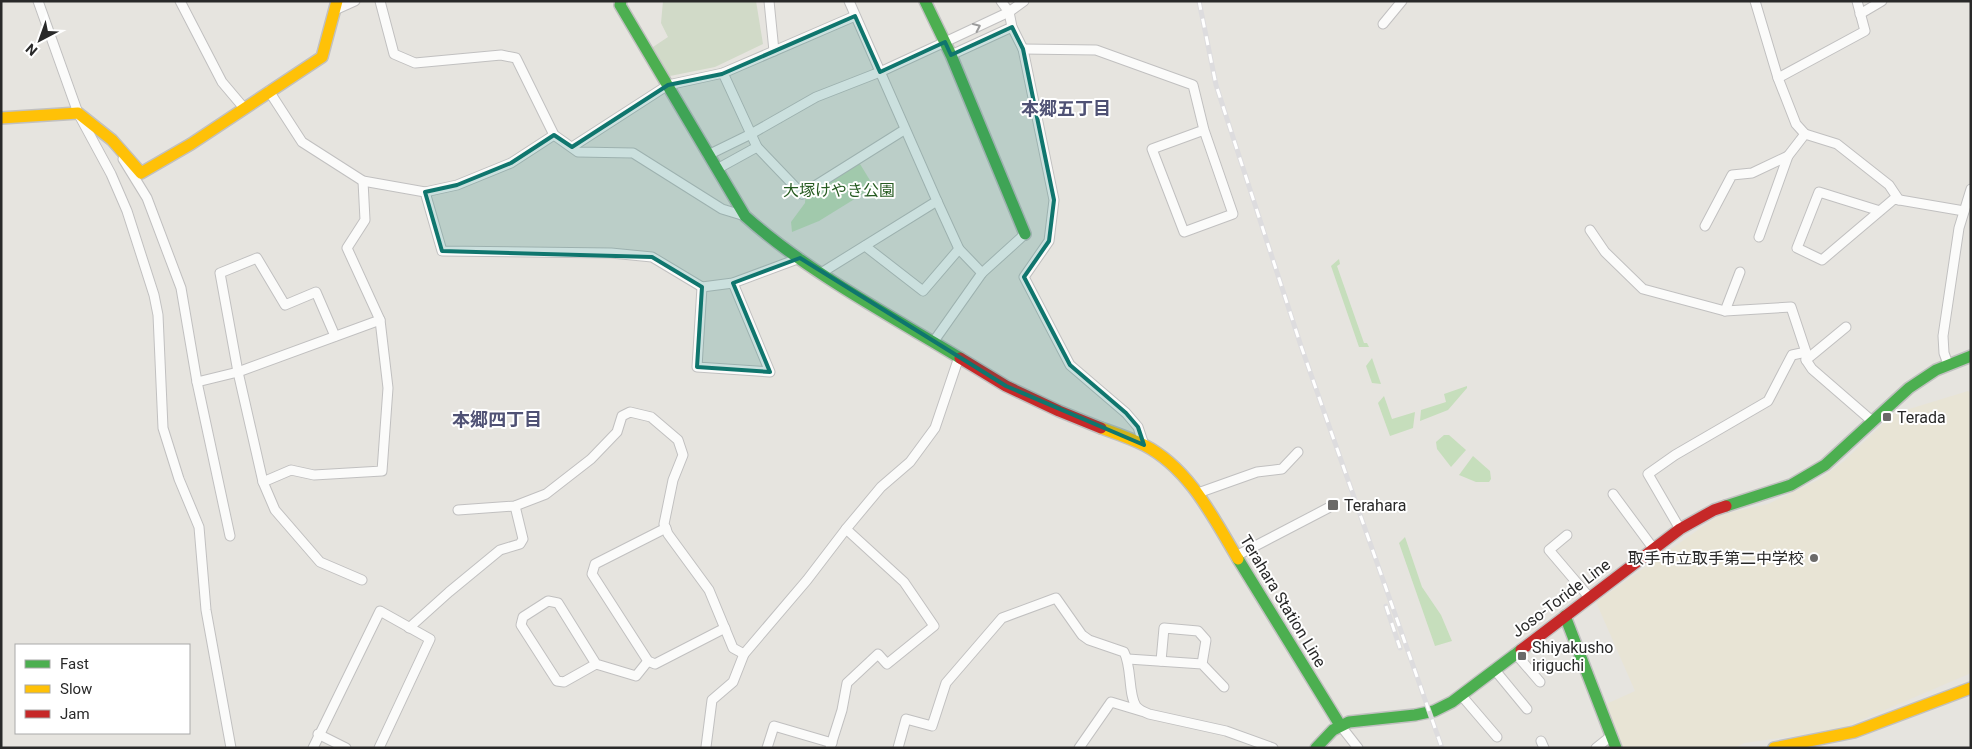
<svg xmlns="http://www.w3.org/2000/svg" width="1972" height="749" viewBox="0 0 1972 749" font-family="Roboto,'Noto Sans JP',sans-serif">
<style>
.education{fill:#e8e4d5}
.green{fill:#c6debc}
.cemetery{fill:#d1dac8}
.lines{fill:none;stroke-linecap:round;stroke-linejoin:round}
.street-casing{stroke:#c1c0c0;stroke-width:11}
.fast-casing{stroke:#c1c0c0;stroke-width:14}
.slow-casing{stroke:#c1c0c0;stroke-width:14}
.jam-casing{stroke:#c1c0c0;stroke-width:14}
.street{stroke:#fbfbfa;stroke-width:9}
.fast{stroke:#4caf50;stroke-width:11}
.slow{stroke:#ffc107;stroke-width:11}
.jam{stroke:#c62828;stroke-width:11}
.rail-casing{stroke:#dddcde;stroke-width:5}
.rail{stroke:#fff;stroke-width:3;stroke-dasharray:9;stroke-linecap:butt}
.oneway{stroke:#9c9c9c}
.marked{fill:#0f766e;fill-opacity:0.2;stroke:#0f766e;stroke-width:4;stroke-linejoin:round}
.poi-dot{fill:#6b6a69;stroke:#fff;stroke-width:2}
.labels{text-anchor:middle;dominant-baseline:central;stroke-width:4;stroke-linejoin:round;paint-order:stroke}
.park-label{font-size:16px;fill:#275c22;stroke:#fff}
.poi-label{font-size:16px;fill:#292929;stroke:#fff;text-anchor:start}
.street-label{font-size:16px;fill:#292929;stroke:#fff}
.neighbourhood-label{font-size:18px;font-weight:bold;fill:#4f5174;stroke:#fff}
</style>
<rect width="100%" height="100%" fill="#e6e4df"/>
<path class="education" d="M1968,391L1971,393V673L1838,730L1744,743L1735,748H1620L1604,705L1635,691L1596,602L1719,515L1768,504L1818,480L1844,461L1893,414Z"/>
<g class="green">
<path d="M857,159L874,187L819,221L792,232L791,222L805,203L806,190Z"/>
<path d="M1339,259L1340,264L1337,266L1364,343H1367L1369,347H1359L1331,266Z"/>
<path d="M1372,358L1381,384L1372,383L1366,366Z"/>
<path d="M1467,386V388L1448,410L1420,421L1421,410L1446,402L1444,394Z"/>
<path d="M1384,396L1392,419L1415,412L1413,428L1390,436L1378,403Z"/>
<path d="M1444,435H1449L1466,450L1451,467L1437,449L1436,442Z"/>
<path d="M1473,456L1490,471L1491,479L1489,482H1476L1459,475Z"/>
<path d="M1405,537L1422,587L1441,615L1452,641L1435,646L1399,543Z"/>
</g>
<path class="cemetery" d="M663,1H756L763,44L715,67L670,76L650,49L668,37L661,23Z"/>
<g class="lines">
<g class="street-casing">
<g id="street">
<path d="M38,1L78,113L111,174L127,211L154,295L158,315L163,428L179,479L199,527L206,610L231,748"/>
<path d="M180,1L222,82L244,108"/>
<path d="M380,1L394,54L415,63L501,55L516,58L554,135L578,152L633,153L722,209L745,216"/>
<path d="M769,1L774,51"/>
<path d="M1001,1L1009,12L1012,27L1023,49L1054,200L1049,241L1024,277L1070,365L1126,413L1138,427L1144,445"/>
<path d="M1755,1L1778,78"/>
<path d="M335,10L355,1"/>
<path d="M1860,14L1882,1"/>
<path d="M1383,24L1402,1"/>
<path d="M1023,49L1096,50L1193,85L1204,130L1233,214L1184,232L1152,149L1204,130"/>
<path d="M951,55L1012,27"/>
<path d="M269,91L302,142L363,181L425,192L442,251L611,253L652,257L702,287L733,283L800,258"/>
<path d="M1805,134L1796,124L1778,78L1865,31L1857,1"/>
<path d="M572,147L668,85L723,73L855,16"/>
<path d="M757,147L802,194L904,130"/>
<path d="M708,155L751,134L816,97L880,72L945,42L1009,12L1024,1"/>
<path d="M123,159L147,198L181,288L197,382L230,536"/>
<path d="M717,169L757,147L723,73"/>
<path d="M425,192L457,185L511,163L554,135"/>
<path d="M1880,211L1819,192L1797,248L1822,260L1894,199L1964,211"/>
<path d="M1705,226L1732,175L1752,173L1788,156"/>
<path d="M1590,230L1605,252L1643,289L1725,311L1791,307L1806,352L1792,355L1768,401L1675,455L1648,474L1680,529"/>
<path d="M1759,237L1788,156L1805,134L1837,144L1889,185L1899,200"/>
<path d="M865,246L923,291L959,249L937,201"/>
<path d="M959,249L982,273"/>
<path d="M821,273L937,201L849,1"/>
<path d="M702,287L697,367L770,372L733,283"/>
<path d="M1725,311L1740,272"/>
<path d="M335,336L316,292L285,305L257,258L220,273L238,372L263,482L275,510L320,562L362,580"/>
<path d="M934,341L982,273L1025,234"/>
<path d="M1806,354V360L1846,327"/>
<path d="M1806,360L1812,369L1872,421"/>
<path d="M1948,364L1944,353L1943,336L1959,228L1971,189"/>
<path d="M197,382L238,372L380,320"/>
<path d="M263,482L291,470L314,475L382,471L388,388L380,320L347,248L365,220L363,181"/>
<path d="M1198,493L1257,472L1282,469L1298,452"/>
<path d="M1613,494L1653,548"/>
<path d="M458,510L515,506L546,494L591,459L617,432L622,416L630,412L651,417L678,440L683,455L673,480L664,524L668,534L709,590L733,648L744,654"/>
<path d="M666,528L595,564L592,574L648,661L655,664L725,628"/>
<path d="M1567,535L1549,550L1589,597"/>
<path d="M1236,556L1328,508"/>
<path d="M409,628L449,592L500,550L520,544L523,539L515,506"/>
<path d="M1515,653L1540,682"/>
<path d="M1128,659L1202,664L1224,687"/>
<path d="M1161,661L1164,628L1198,631L1206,640L1202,664"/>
<path d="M596,664L564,682L557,681L521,625L523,617L548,601L558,603L596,664L636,676L648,661"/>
<path d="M1494,669L1527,709"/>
<path d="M1461,695L1497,737"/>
<path d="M1340,725L1358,748"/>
<path d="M318,734L346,748"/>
<path d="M1541,741L1544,748"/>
<path d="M706,747L712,700L733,682L744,654L807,580L846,529L881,487L910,462L935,428L959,357"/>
<path d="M313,748L380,611L430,639L379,748"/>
<path d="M767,748L774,726L832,743"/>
<path d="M830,748L842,710L847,683L878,654L887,664L934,626L904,582L846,529"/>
<path d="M898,748L906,719L932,726L946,683L1002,618L1056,598L1082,635L1089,640L1124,652C1132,667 1128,694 1136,706C1139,710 1144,712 1149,714L1226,731L1273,748"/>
<path d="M1079,748L1111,702L1141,711"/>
<path d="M1596,748L1611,736"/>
</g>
</g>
<g class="fast-casing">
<g id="fast">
<path d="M621,1L620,5L745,216C806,271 889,315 960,358"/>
<path d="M925,1L951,55L1025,234"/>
<path d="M1726,506L1791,485L1825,465L1909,388L1936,370L1971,356"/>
<path d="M1238,559L1340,725"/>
<path d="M1565,616L1616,748"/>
<path d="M1316,748L1333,730L1349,722L1415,715L1434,711L1452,702L1521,650"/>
</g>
</g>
<g class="slow-casing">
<g id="slow">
<path d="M1,118L78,113L112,140L141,173L191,144L322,57L337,1"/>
<path d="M1101,428C1115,433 1130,438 1144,445C1189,468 1213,517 1238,559"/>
<path d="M1774,748L1854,732L1971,688"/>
</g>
</g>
<g class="jam-casing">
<g id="jam">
<path d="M960,358L1006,386L1059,411L1101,428"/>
<path d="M1521,650L1680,529L1714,510L1726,506"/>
</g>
</g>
<use href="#street" class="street"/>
<use href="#fast" class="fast"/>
<use href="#slow" class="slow"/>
<use href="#jam" class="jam"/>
<g class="rail-casing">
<g id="rail">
<path d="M1199,1L1216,85L1301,346L1442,748"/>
<path d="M1386,606L1400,648"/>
</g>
</g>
<use href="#rail" class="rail"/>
</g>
<defs><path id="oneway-chevron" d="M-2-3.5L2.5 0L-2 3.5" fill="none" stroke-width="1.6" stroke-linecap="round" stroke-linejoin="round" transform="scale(1.25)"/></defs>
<use class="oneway" href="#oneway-chevron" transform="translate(977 27) rotate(-25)"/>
<path class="marked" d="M855,16L880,72L945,42L951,55L1012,27L1023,49L1054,200L1049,241L1024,277L1070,365L1126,413L1138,427L1144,445L1006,386L800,258L733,283L770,372L697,367L702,287L652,257L442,251L425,192L457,185L511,163L554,135L572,147L668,85L722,74Z"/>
<g class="poi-dot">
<rect x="1882" y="412" width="10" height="10" rx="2.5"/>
<rect x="1327" y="499" width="12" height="12" rx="2.5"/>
<circle cx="1814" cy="558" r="5"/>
<rect x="1517" y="651" width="10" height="10" rx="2.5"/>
</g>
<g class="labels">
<g class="park-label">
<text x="839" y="190">大塚けやき公園</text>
</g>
<g class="poi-label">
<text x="1897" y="417">Terada</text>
<text x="1344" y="505">Terahara</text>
<text x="1804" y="558" text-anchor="end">取手市立取手第二中学校</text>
<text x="1532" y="647">Shiyakusho<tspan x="1532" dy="18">iriguchi</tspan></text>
</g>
<g class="street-label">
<text transform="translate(1561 598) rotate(-37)">Joso-Toride Line</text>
<text transform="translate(1283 601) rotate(59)">Terahara Station Line</text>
</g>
<g class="neighbourhood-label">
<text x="1066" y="108">本郷五丁目</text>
<text x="497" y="419">本郷四丁目</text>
</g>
</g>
<rect width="1972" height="749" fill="none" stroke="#292929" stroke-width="5"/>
<rect x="15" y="644" width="175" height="90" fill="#ffffff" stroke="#a9a9a9"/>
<rect x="25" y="660" width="25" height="8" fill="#4caf50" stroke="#a9a9a9"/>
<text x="60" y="669" font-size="15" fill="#292929">Fast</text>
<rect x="25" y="685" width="25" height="8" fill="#ffc107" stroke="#a9a9a9"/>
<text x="60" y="694" font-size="15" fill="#292929">Slow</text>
<rect x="25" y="710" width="25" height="8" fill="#c62828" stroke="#a9a9a9"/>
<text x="60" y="719" font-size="15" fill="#292929">Jam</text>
<g transform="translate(40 40) rotate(221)" stroke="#ffffff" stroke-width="4" paint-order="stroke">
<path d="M0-4L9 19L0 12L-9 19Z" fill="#292929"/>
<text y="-8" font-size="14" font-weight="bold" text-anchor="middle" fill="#292929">N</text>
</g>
</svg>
